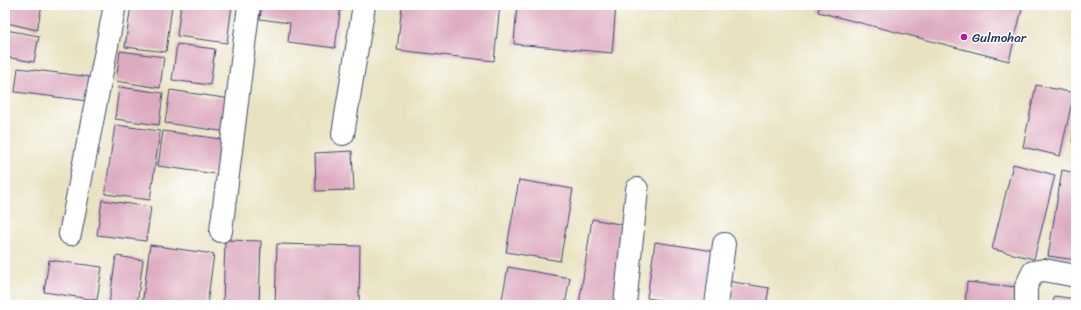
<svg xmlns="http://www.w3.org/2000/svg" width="1081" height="310" viewBox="0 0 1081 310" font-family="Sriracha,sans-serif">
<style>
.building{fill:#ddaabf}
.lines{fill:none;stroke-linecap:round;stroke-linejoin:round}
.minor-casing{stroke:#3a4a6d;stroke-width:24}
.minor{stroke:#fff;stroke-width:22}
.poi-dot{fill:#b5179e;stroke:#fff;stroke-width:1.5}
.labels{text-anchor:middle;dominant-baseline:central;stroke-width:3;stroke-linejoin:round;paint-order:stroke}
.poi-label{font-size:13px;fill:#1b2f5e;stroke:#fff;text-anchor:start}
</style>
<rect width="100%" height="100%" fill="#fff"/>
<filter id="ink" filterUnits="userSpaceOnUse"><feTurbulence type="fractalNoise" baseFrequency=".025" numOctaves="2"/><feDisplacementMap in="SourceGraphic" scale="8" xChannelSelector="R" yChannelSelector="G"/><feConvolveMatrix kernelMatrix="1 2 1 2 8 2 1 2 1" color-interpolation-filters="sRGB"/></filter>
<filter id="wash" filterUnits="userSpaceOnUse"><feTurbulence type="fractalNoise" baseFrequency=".012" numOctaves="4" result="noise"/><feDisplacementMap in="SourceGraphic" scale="16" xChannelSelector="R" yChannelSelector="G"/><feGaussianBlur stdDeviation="0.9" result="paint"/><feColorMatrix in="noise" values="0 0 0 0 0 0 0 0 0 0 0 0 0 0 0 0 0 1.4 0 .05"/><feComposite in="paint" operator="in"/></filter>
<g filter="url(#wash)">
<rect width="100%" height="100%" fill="#e9e2c1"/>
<g id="blocks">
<g class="building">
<path d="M11,5H42L37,30L7,23Z"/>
<path d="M70,5H107V9Z"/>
<path d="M131,5H172L166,52L125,47Z"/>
<path d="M181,5H232L227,43L177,36Z"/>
<path d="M262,5H341L335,48L288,42L290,23L260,19Z"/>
<path d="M402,5H500L494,61L397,50Z"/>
<path d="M517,5H616L612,53L514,44Z"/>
<path d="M820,5H1023L1009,61L818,12Z"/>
<path d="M6,30L39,36L34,62L5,57Z"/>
<path d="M177,44L215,49L210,85L172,80Z"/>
<path d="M120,51L164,57L160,88L116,81Z"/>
<path d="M18,68L91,77L88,101L15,92Z"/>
<path d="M1036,85L1074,93L1060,156L1023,147Z"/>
<path d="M119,87L163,93L159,125L115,119Z"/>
<path d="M170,90L231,99L227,132L165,123Z"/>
<path d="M1075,115H1076V143L1072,142Z"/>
<path d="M115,125L160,131L150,200L105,194Z"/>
<path d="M163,131L228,140L223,175L158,166Z"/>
<path d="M352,151L354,190L316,191L315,153Z"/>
<path d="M1013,164L1055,175L1034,259L992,249Z"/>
<path d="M1062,170L1076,173V260L1048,256Z"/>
<path d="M519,180L573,189L560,261L506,252Z"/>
<path d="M102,200L151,207L146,241L97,235Z"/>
<path d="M592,219L630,226L616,305H579Z"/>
<path d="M225,240L261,241L259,305H223Z"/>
<path d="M655,242L721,252L713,305H691L647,298Z"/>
<path d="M277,244L360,246L359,305H275Z"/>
<path d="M150,245L214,254L207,305H142Z"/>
<path d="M116,256L143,260L137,305H109Z"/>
<path d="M49,260L102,267L97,300L44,292Z"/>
<path d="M508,267L570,278L565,305H501Z"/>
<path d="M727,281L769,288L766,305H723Z"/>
<path d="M967,282L1017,287L1015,305H965Z"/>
<path d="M1054,296L1076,299V305H1053Z"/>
</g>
</g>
</g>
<g filter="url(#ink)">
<use href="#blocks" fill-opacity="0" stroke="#3a4a6d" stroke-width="1"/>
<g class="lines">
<g class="minor-casing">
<g id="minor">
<path d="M343,134L364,5"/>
<path d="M221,231L249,5"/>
<path d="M70,234L115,5"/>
<path d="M625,305L637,189"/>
<path d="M716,305L724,244"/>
<path d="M1026,305V287L1033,272L1044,270L1076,276"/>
</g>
</g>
<use href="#minor" class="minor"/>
</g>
</g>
<circle class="poi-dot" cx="964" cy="37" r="4"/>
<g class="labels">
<g class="poi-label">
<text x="972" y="37">Gulmohar</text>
</g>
</g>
<rect width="1081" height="310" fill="none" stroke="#fff" stroke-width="20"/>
</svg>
